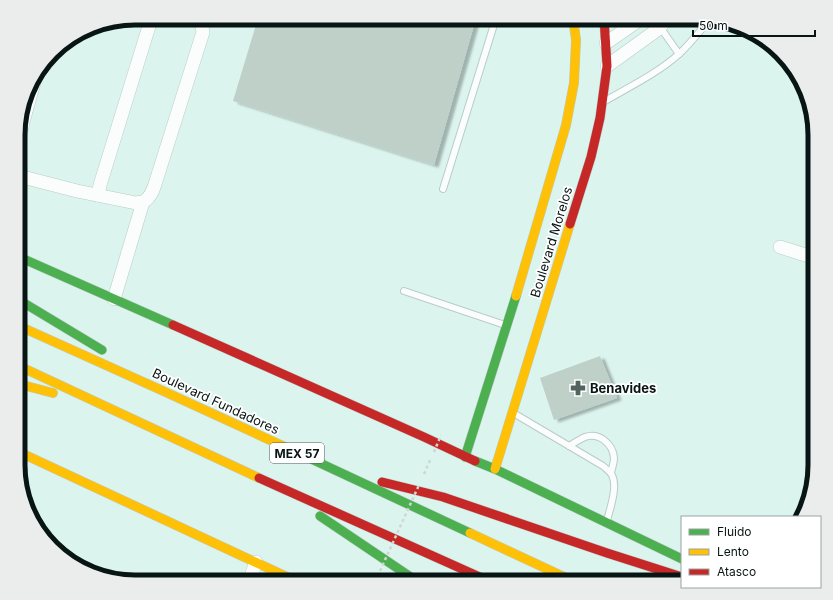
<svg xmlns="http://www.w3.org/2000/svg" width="833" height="600" viewBox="0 0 833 600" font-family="Inter,sans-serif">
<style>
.building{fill:#bfd0c9;filter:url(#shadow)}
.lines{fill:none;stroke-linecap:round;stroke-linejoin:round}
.lane-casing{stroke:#b9ccc8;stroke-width:8}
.street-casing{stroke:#b9ccc8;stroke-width:14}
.fast-casing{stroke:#b9ccc8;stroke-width:10}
.slow-casing{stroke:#b9ccc8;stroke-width:10}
.jam-casing{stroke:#b9ccc8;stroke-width:10}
.path{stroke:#cfd6d4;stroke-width:2.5;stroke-dasharray:3 3;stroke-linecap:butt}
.lane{stroke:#fafdfc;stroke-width:6}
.street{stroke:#fafdfc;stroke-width:13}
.fast{stroke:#4caf50;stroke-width:9}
.slow{stroke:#ffc107;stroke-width:9}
.jam{stroke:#c62828;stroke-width:9}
.path-bridge{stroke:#cfd6d4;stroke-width:2.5;stroke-dasharray:3 3;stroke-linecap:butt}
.labels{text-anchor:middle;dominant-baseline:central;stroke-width:3.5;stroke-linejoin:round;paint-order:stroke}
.shield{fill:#fff;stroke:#515c5a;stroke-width:1}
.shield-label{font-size:12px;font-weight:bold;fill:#071614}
.street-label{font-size:13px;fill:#071614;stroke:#fff}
.poi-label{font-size:13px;font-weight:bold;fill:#071614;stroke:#fff;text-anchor:start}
.rim{fill:none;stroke:#071614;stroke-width:5}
</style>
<defs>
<filter id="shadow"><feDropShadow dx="4.5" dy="2.5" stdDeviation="1" flood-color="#0004"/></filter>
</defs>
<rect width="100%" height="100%" fill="#dcf4ee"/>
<g class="building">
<path d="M258,18H476L434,165L233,101Z"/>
<path d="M600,356L617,398L554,420L540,378Z"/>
</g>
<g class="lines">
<g class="lane-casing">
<g id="lane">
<path d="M652,18L660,27L679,54"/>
<path d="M605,101C629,87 658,73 679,54C690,44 700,31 710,19"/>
<path d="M443,189L496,18"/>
<path d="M404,291L505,325"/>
<path d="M515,414L603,466C606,469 610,471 612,475C618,487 610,508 607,521"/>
<path d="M569,446C574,443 580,439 585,437C599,432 613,444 614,458C614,463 612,468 611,473"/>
</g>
</g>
<g class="street-casing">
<g id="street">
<path d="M606,43L642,18"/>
<path d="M607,66L657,30L668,18"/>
<path d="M19,143L23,122L37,72"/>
<path d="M19,176L77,191L136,203C136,203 142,202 143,202C151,198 154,188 156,181L203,32C202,23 200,22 192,18"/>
<path d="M98,195L100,185L150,23L153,18"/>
<path d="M780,247L815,258"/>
<path d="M114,299L143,202"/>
<path d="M249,582L256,562"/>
</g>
</g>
<g class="fast-casing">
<g id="fast">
<path d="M19,257L173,325"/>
<path d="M19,300L102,350"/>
<path d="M307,457L470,533"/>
<path d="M465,457L516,296"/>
<path d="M475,461L495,469L682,559"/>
<path d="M320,516L418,582"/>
</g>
</g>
<g class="slow-casing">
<g id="slow">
<path d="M516,296L566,125L574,83L576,40L573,18"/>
<path d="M19,326L161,390L307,457"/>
<path d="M19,366L259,478"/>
<path d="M19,384L53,393"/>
<path d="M19,452L298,582"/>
<path d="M495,469L570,224"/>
<path d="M470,533L575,582"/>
</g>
</g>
<g class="jam-casing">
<g id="jam">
<path d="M570,224L591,157L600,118L607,66L604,18"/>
<path d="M173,325L424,437L475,461"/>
<path d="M259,478L491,582"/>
<path d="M382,482L443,497L607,553L682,577"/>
</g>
</g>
<path class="path" d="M424,474L431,458"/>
<use href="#lane" class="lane"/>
<use href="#street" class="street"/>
<use href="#fast" class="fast"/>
<use href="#slow" class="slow"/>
<use href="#jam" class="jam"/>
<g class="path-bridge">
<path d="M434,452L441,435"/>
<path d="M380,571L419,485"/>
</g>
</g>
<defs>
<g id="pharmacy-bare" transform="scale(1.2)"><path d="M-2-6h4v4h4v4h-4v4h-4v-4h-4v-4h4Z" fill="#526460" stroke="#fff" stroke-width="2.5" paint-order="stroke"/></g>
</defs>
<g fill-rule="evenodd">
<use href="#pharmacy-bare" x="578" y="388"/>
</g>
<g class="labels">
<rect class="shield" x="270" y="443" width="54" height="20" rx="3"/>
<g class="shield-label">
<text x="297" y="453">MEX 57</text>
</g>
<g class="street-label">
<text transform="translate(551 242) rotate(-73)">Boulevard Morelos</text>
<text transform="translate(216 401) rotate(25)">Boulevard Fundadores</text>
</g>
<g class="poi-label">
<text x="590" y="388">Benavides</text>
</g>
</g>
<path d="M0 0H833V600H0ZM135 25H698A110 110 0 0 1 808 135V465A110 110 0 0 1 698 575H135A110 110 0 0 1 25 465V135A110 110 0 0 1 135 25Z" fill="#ebecec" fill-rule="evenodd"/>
<path class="rim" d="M135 25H698A110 110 0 0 1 808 135V465A110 110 0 0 1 698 575H135A110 110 0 0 1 25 465V135A110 110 0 0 1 135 25Z"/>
<rect x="681" y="516" width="140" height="72" fill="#ffffff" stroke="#9ca2a1"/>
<rect x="689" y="529" width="20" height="6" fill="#4caf50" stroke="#9ca2a1"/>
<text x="717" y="536" font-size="12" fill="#071614">Fluido</text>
<rect x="689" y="549" width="20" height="6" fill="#ffc107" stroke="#9ca2a1"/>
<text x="717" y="556" font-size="12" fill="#071614">Lento</text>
<rect x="689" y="569" width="20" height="6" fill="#c62828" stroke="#9ca2a1"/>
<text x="717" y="576" font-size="12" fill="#071614">Atasco</text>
<path d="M693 30v6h122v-6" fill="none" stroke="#071614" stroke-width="2"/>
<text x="699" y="30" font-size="12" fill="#071614" stroke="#ffffff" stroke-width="3" paint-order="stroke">50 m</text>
</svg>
